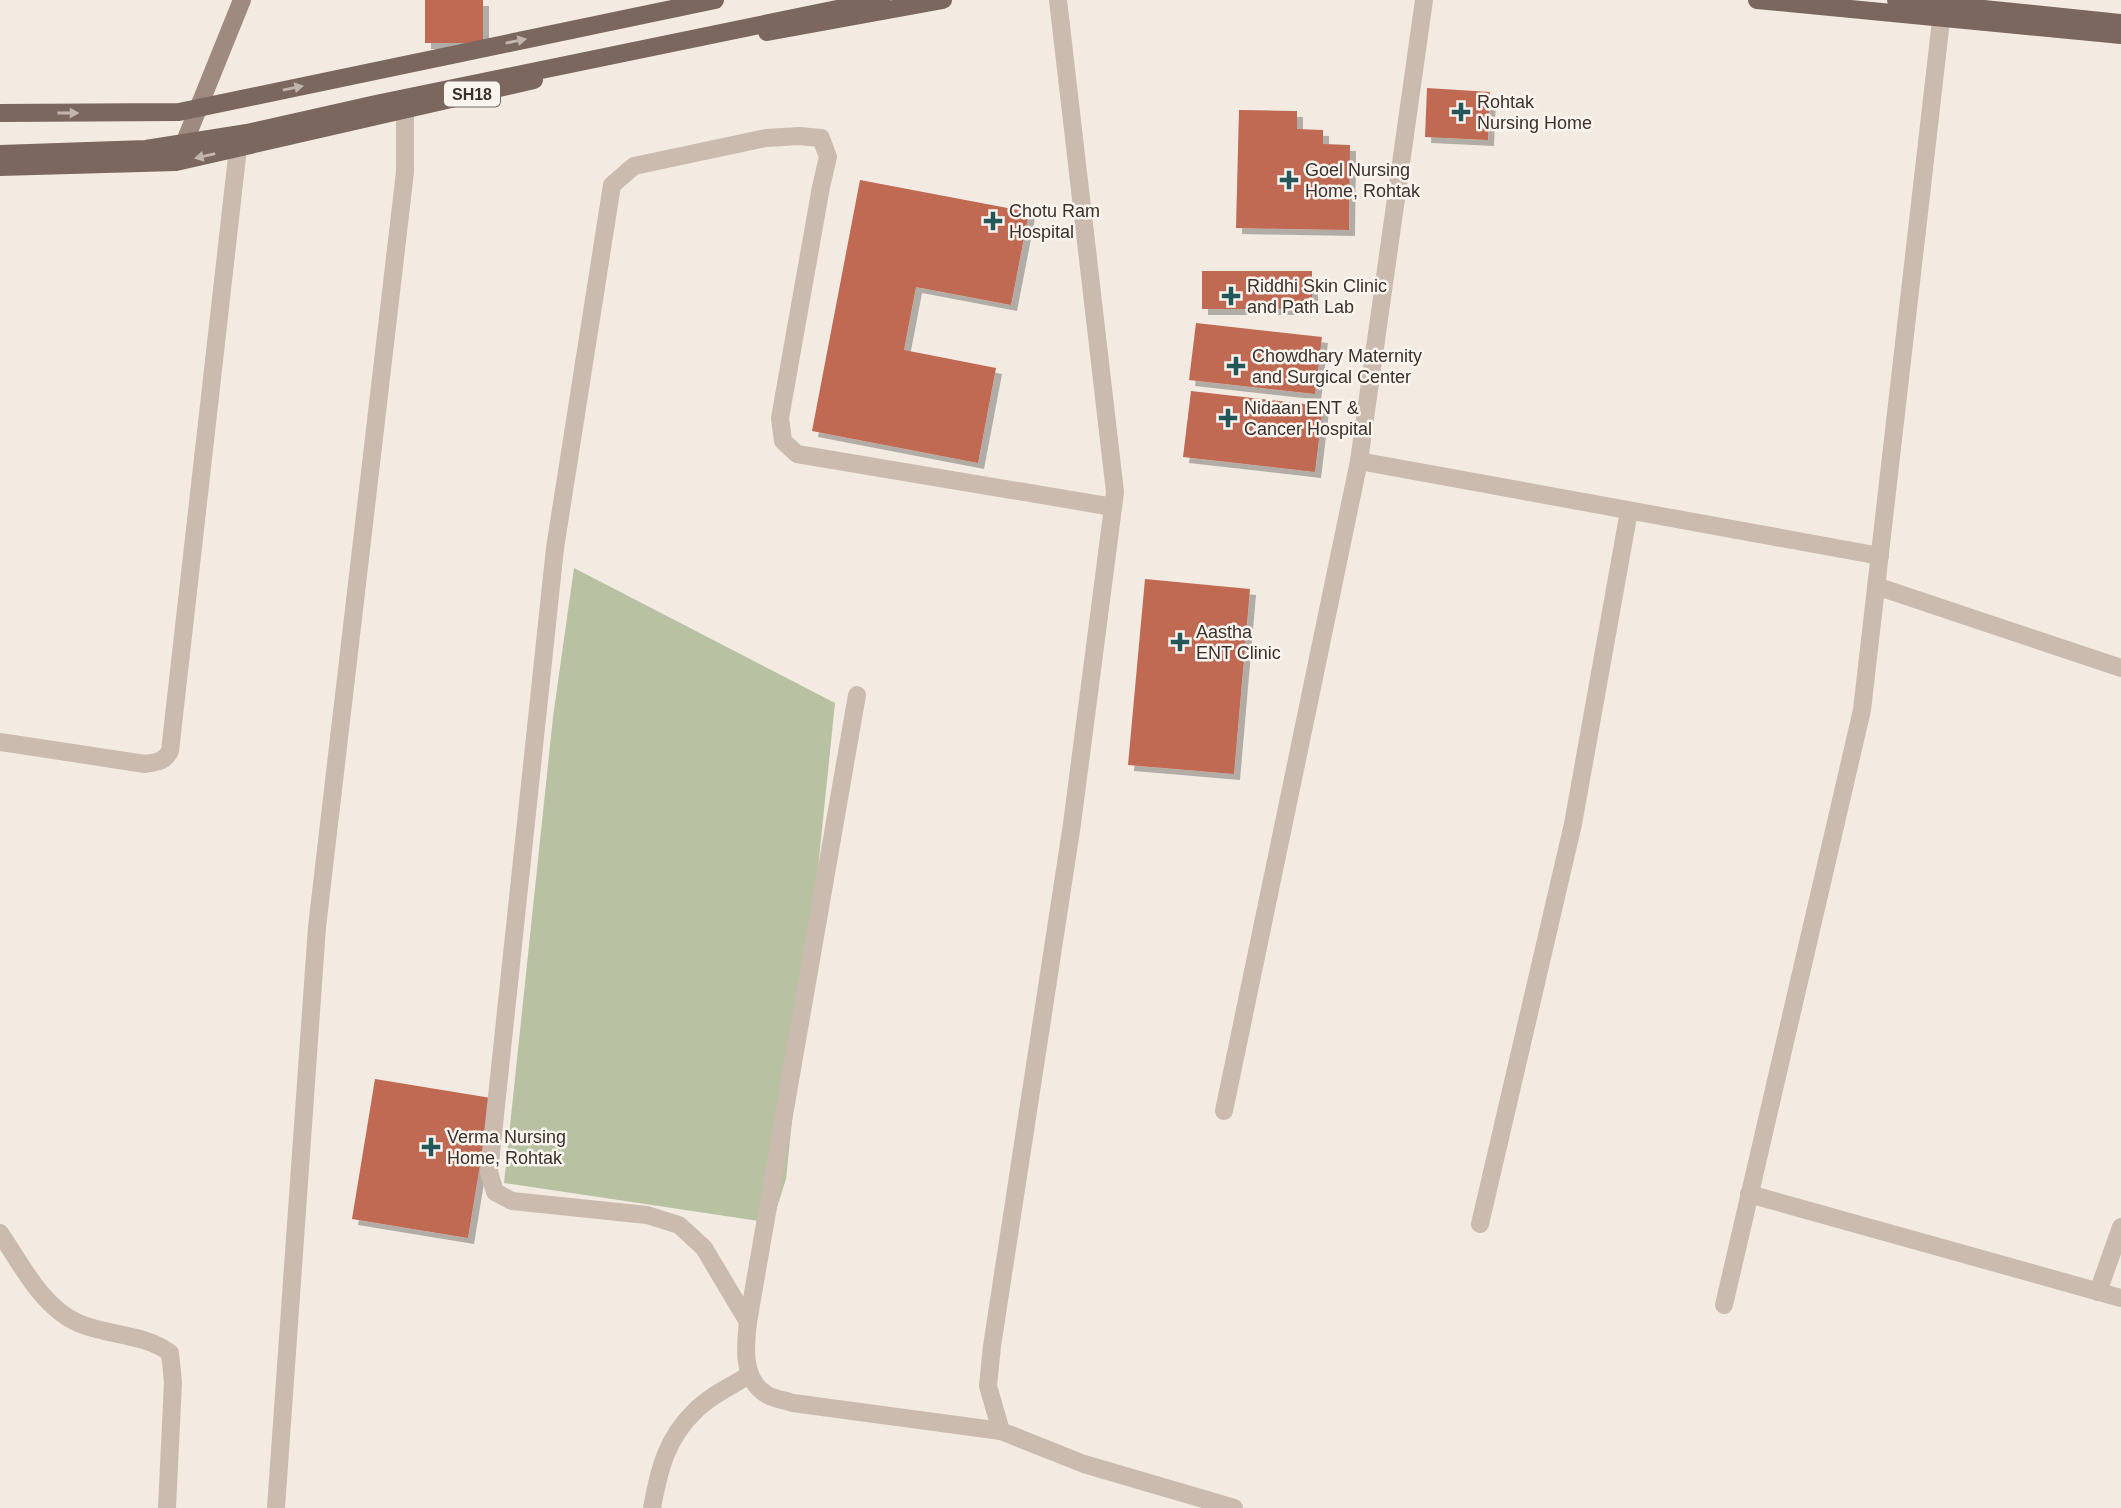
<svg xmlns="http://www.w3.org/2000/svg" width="2121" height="1508" viewBox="0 0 2121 1508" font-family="Arial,sans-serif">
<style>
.green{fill:#b8c1a2}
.building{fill:#c06a53;filter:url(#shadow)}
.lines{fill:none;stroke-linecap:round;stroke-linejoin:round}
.street{stroke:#cbbaae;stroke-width:18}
.secondary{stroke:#9e8a7f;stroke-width:18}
.primary{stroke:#7b675e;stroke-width:18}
.primary-bridge{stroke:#7b675e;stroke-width:18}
.oneway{fill:#c1b5ae}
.poi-dot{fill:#23575a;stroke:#faf4ef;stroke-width:2.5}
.labels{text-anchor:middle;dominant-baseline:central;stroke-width:5;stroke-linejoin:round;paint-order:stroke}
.shield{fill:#faf4ef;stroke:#746b66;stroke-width:2}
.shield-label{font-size:16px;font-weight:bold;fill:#3a302c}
.poi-label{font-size:18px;fill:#3a302c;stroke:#faf4ef;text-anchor:start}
</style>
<defs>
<filter id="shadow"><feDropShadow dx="6" dy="6" stdDeviation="0" flood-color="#0004"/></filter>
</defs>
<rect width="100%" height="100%" fill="#f3eae2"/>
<path class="green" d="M574,568L835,703L786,1179L772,1223L504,1183L553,717Z"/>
<g class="building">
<rect x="425" y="0" width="58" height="43"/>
<path d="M1427,88L1490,92L1488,140L1425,137Z"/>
<path d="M1239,110L1297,111V129L1323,130V144L1350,145L1349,230L1236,228Z"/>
<path d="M860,180L1029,212L1011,305L916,287L904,350L996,368L978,463L812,431Z"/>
<rect x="1202" y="271" width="110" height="38"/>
<path d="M1196,323L1322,337L1315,394L1189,380Z"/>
<path d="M1191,391L1323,406L1315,472L1183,457Z"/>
<path d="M1145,579L1250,589L1234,774L1128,765Z"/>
<path d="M375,1079L491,1098L468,1238L352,1219Z"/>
</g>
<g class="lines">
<g class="street">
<path d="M1058,0L1115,492L1072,824L992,1346L988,1386L1001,1431L1084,1464L1234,1508"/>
<path d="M1359,461L1880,556"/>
<path d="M1876,586L2121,668"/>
<path d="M857,695L748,1322C745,1347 742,1379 766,1394C773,1399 785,1400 793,1403L1001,1431"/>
<path d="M0,742L145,764C157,762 164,762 170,751L238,148"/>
<path d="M1224,1111L1359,461L1424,0"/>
<path d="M1749,1194L2121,1298"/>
<path d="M1480,1224L1573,824L1629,511"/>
<path d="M0,1233C21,1264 42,1307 78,1323C108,1336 143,1333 170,1353L173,1382L167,1508"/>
<path d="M2098,1292L2121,1227"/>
<path d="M1724,1305L1862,710L1943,3"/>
<path d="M748,1322L704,1248L679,1225L647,1215L512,1201L495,1192L489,1172L555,548L612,185L634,166L766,138L799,136L821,138L828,157L821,187L780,418L783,441L797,454L1113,507"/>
<path d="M276,1508L317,927L405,172V110"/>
<path d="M652,1508C659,1470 666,1439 695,1411C709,1396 732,1386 749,1375"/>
</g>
<path class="secondary" d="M179,156L242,0"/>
<g class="primary">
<path d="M1757,0L2121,35"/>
<path d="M767,32L943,0"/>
<path d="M0,113L179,112L715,0"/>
<path d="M0,167L176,162L534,80"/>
</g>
<g class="primary-bridge">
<path d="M1896,0L2121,23"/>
<path d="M0,154L146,149L247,133L376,104L881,0"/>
</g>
</g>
<defs><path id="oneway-solid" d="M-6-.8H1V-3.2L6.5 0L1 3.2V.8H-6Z" transform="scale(1.75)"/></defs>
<g class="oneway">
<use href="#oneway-solid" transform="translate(516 41) rotate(-12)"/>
<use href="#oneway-solid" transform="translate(293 88) rotate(-12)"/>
<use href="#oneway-solid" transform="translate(68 113)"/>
<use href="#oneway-solid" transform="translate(205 156) rotate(167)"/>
</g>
<g class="poi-dot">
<path d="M1457.5 101.5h7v7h7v7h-7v7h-7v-7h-7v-7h7z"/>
<path d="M1285.5 169.5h7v7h7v7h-7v7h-7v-7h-7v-7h7z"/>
<path d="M989.5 210.5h7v7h7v7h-7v7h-7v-7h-7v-7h7z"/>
<path d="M1227.5 285.5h7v7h7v7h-7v7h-7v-7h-7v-7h7z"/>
<path d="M1232.5 355.5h7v7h7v7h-7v7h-7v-7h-7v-7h7z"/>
<path d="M1224.5 407.5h7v7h7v7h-7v7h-7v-7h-7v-7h7z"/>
<path d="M1176.5 631.5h7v7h7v7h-7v7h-7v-7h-7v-7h7z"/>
<path d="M427.5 1136.5h7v7h7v7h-7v7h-7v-7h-7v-7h7z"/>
</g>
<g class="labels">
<rect class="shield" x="444" y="81.5" width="56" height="25" rx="5"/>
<g class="shield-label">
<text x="472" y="94">SH18</text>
</g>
<g class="poi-label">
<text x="1477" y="102">Rohtak<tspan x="1477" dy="21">Nursing Home</tspan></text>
<text x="1305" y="170">Goel Nursing<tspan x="1305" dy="21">Home, Rohtak</tspan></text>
<text x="1009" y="211">Chotu Ram<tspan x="1009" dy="21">Hospital</tspan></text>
<text x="1247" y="286">Riddhi Skin Clinic<tspan x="1247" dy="21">and Path Lab</tspan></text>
<text x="1252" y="356">Chowdhary Maternity<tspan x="1252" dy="21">and Surgical Center</tspan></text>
<text x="1244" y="408">Nidaan ENT &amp;<tspan x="1244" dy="21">Cancer Hospital</tspan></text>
<text x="1196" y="632">Aastha<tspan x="1196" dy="21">ENT Clinic</tspan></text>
<text x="447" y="1137">Verma Nursing<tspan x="447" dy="21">Home, Rohtak</tspan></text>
</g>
</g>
</svg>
